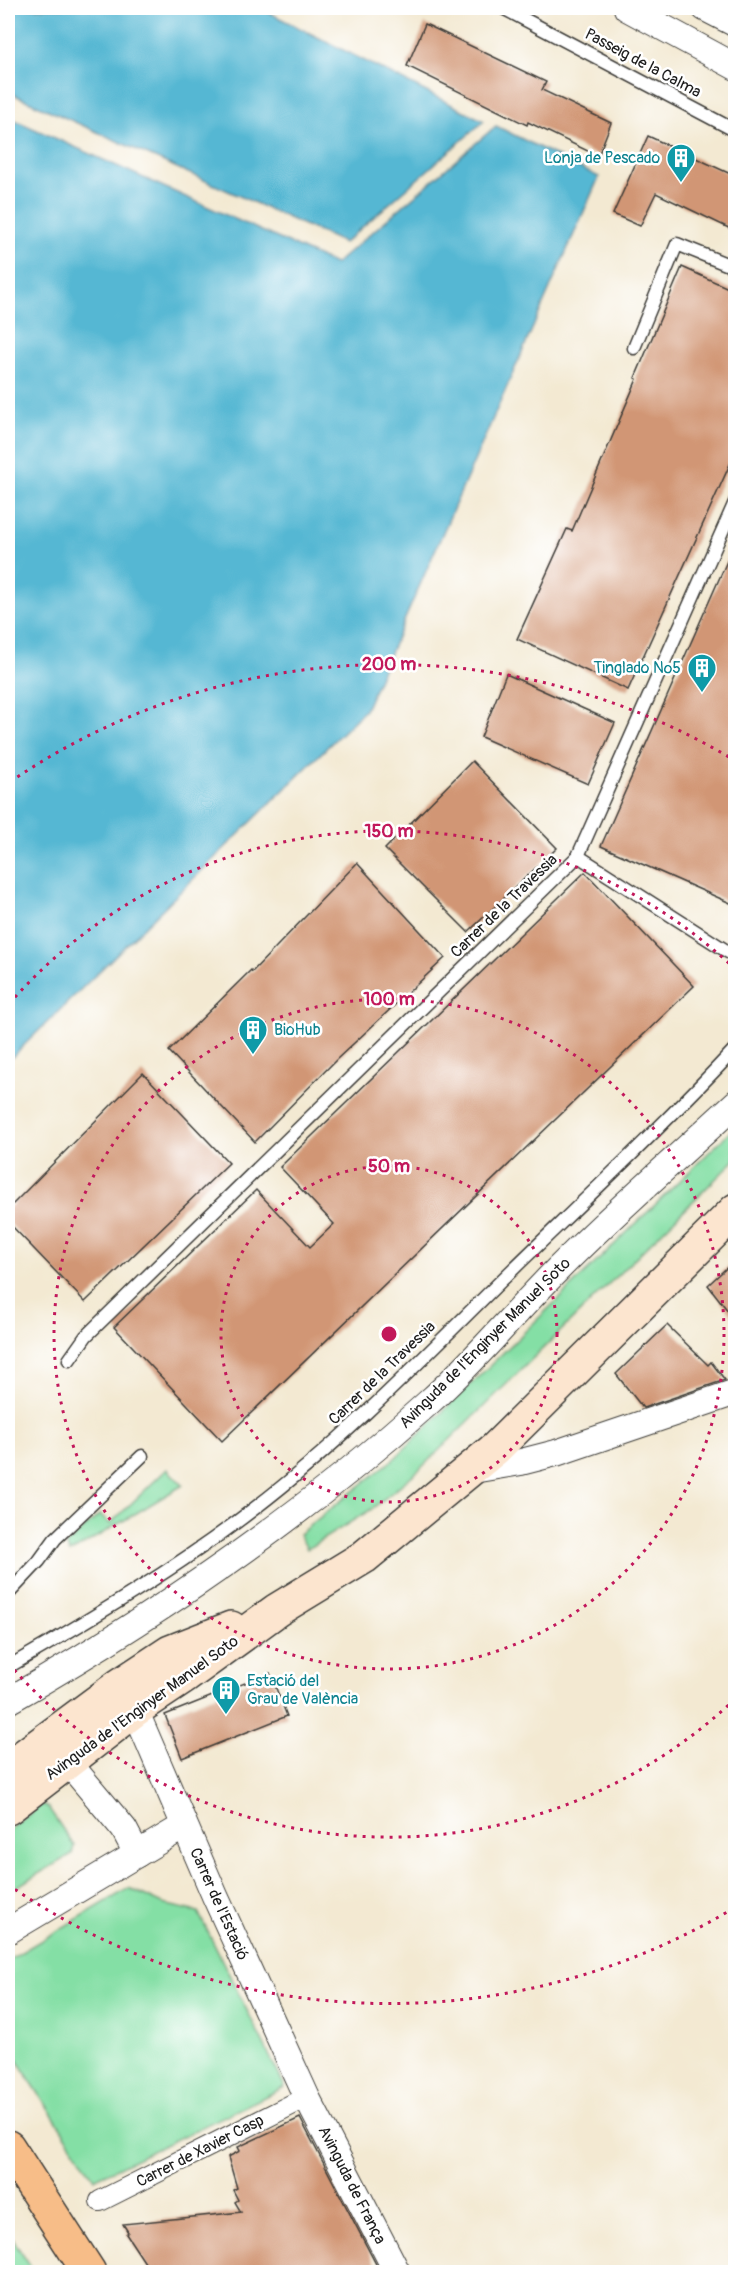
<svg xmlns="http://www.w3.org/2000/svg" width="743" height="2280" viewBox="0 0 743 2280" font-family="Pangolin,sans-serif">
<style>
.green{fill:#84dfa5;stroke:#507e60;stroke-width:1.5}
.water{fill:#54b7d3;stroke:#386a78;stroke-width:1.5}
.building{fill:#d19674}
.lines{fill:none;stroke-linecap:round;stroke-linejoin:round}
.service-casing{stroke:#3c3b37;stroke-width:15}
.pedestrian-casing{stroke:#3c3b37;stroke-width:22}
.minor-casing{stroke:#3c3b37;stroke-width:28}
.secondary-casing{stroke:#3c3b37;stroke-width:36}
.primary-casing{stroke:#3c3b37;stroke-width:36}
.service{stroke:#fff;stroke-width:12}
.pedestrian{stroke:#fff;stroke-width:20}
.minor{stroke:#fff;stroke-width:26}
.secondary{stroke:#fce5cf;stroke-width:33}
.primary{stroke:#f7bd88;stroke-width:33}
.ring{fill:none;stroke:#c2185b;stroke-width:3;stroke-dasharray:3 6}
.labels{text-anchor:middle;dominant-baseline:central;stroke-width:5;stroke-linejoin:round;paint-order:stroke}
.street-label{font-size:16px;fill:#1c1c1c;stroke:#fff}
.culture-label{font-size:16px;fill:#0d838f;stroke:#fff;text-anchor:end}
.centre{fill:#c2185b;stroke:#fff;stroke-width:3}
.ring-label{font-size:18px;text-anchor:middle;font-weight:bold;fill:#c2185b;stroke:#fff;stroke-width:5;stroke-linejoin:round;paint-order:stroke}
</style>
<rect width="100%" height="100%" fill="#fff"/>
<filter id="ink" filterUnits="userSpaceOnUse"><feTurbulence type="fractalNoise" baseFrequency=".0167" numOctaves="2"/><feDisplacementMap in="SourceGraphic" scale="12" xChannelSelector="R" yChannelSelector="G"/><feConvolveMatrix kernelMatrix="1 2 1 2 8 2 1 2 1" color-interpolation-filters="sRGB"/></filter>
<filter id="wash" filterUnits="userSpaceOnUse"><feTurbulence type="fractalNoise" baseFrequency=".008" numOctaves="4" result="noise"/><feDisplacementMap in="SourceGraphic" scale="24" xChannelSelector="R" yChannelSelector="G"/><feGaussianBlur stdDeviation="1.35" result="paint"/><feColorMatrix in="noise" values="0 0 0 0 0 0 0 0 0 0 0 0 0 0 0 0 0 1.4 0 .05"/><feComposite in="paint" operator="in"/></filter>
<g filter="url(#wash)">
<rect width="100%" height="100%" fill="#f3e9d2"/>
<g class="green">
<path d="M735,1127V1160L420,1469L372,1509L307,1549L299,1534L395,1458Z"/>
<path d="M167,1469L183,1485L70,1553L66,1545L100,1514L110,1524Z"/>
<path d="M42,1804L48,1807L74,1846L72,1854L8,1892V1831Z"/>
<path d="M129,1888L163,1904L198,1912L285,2087L94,2179L8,2046V1960Z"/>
<path d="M8,2232L34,2272H8Z"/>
</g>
<g class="water">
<path d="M8,8H260L484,121L344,243L8,92Z"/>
<path d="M8,117L335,264L496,126L599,177L365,710L8,1061Z"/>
</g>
<g id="blocks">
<g class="building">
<path d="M425,24L546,82L542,90L611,123L598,156L528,122L527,125L407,66Z"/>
<path d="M648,136L735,176V231L656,193L640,226L613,214Z"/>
<path d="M682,267L735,291V453L628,690L517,639L567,529L572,531L637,379L635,378Z"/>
<path d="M735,543V905L601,846Z"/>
<path d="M506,674L615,723L588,784L481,737Z"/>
<path d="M472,761L557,848L468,932L385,849Z"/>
<path d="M357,863L445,958L337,1059L255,1142L169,1051L251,970L252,972Z"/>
<path d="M585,872L694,986L222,1441L114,1327L256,1190L310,1247L334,1224L280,1167Z"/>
<path d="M143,1073L229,1163L85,1302L8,1222V1209Z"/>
<path d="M735,1260V1320L708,1285Z"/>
<path d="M667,1325L708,1365L711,1362L725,1380L643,1408L616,1374Z"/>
<path d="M270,1673L287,1716L182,1758L165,1715Z"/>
<path d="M300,2118L380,2272H151L126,2234L128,2232L123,2224L241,2212L235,2202L238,2200L233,2190L237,2188L228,2157L240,2151L238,2147Z"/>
</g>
</g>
</g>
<g filter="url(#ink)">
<use href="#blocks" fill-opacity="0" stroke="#3c3b37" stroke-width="1.5"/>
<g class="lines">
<g class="service-casing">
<g id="service">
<path d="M503,8L736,131"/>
<path d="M634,348L677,244L736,268"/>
<path d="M578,856L736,957"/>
<path d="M69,1360L86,1336L578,856L736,500"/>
<path d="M8,1594L39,1561L55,1539L142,1456"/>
<path d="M8,1667C91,1619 179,1567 255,1508C344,1440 423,1358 503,1279C581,1203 661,1128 736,1048"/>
</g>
</g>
<g class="pedestrian-casing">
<path id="pedestrian" d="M100,2201L299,2101"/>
</g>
<g class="minor-casing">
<g id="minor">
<path d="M627,8L736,67"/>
<path d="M705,8L736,24"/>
<path d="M467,1471L521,1462L556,1453L736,1392"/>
<path d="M8,1701C158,1615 301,1518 429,1402C475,1361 515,1312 559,1268C615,1211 677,1158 736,1103"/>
<path d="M135,1710L215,1896L307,2098L397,2272"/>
<path d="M67,1761L124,1829L137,1854"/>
<path d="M8,1931L184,1826"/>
</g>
</g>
<g class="secondary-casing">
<g id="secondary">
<path d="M8,1768L120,1685L170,1652L231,1628"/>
<path d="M8,1808L135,1710L186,1676L277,1610L364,1557L495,1449L736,1210"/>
</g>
</g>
<g class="primary-casing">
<path id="primary" d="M8,2147L89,2272"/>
</g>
<use href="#service" class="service"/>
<use href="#pedestrian" class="pedestrian"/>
<use href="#minor" class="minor"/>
<use href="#secondary" class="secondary"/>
<use href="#primary" class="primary"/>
</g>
</g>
<g class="ring">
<circle cx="389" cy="1334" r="168"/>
<circle cx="389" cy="1334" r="335"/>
<path d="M735 1699A503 503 0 0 1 9 1664M9 1004A503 503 0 0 1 735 969"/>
<path d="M734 1908A670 670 0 0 1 10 1886M10 782A670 670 0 0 1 734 760"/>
</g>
<defs>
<g id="building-pin" transform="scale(1.5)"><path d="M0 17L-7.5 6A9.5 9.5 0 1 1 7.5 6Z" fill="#0f9aa8" stroke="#fff"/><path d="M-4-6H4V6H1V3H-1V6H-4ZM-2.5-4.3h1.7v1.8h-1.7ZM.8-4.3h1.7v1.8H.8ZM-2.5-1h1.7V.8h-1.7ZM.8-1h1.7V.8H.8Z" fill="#fff"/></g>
</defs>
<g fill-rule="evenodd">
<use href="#building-pin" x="681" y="158"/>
<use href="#building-pin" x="702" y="668"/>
<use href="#building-pin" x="253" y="1030"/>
<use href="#building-pin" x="226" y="1690"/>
</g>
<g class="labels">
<g class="street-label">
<text transform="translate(643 63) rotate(28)">Passeig de la Calma</text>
<text transform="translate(504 906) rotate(-44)">Carrer de la Travessia</text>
<text transform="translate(485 1343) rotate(-45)">Avinguda de l'Enginyer Manuel Soto</text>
<text transform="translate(382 1373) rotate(-44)">Carrer de la Travessia</text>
<text transform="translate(142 1708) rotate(-36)">Avinguda de l'Enginyer Manuel Soto</text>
<text transform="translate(219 1904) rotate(66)">Carrer de l'Estació</text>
<text transform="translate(200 2151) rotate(-27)">Carrer de Xavier Casp</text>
<text transform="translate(352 2185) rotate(63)">Avinguda de França</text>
</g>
<g class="culture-label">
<text x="660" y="158">Lonja de Pescado</text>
<text x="681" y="668">Tinglado Nº5</text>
<text x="274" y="1030" text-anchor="start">BioHub</text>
<text x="247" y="1681" text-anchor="start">Estació del<tspan x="247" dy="18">Grau de València</tspan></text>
</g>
</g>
<circle cx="389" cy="1334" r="9" class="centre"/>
<g class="ring-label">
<text x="389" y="670">200 m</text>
<text x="389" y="837">150 m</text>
<text x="389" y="1005">100 m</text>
<text x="389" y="1172">50 m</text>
</g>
<rect width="743" height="2280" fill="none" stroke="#fff" stroke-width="30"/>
</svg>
